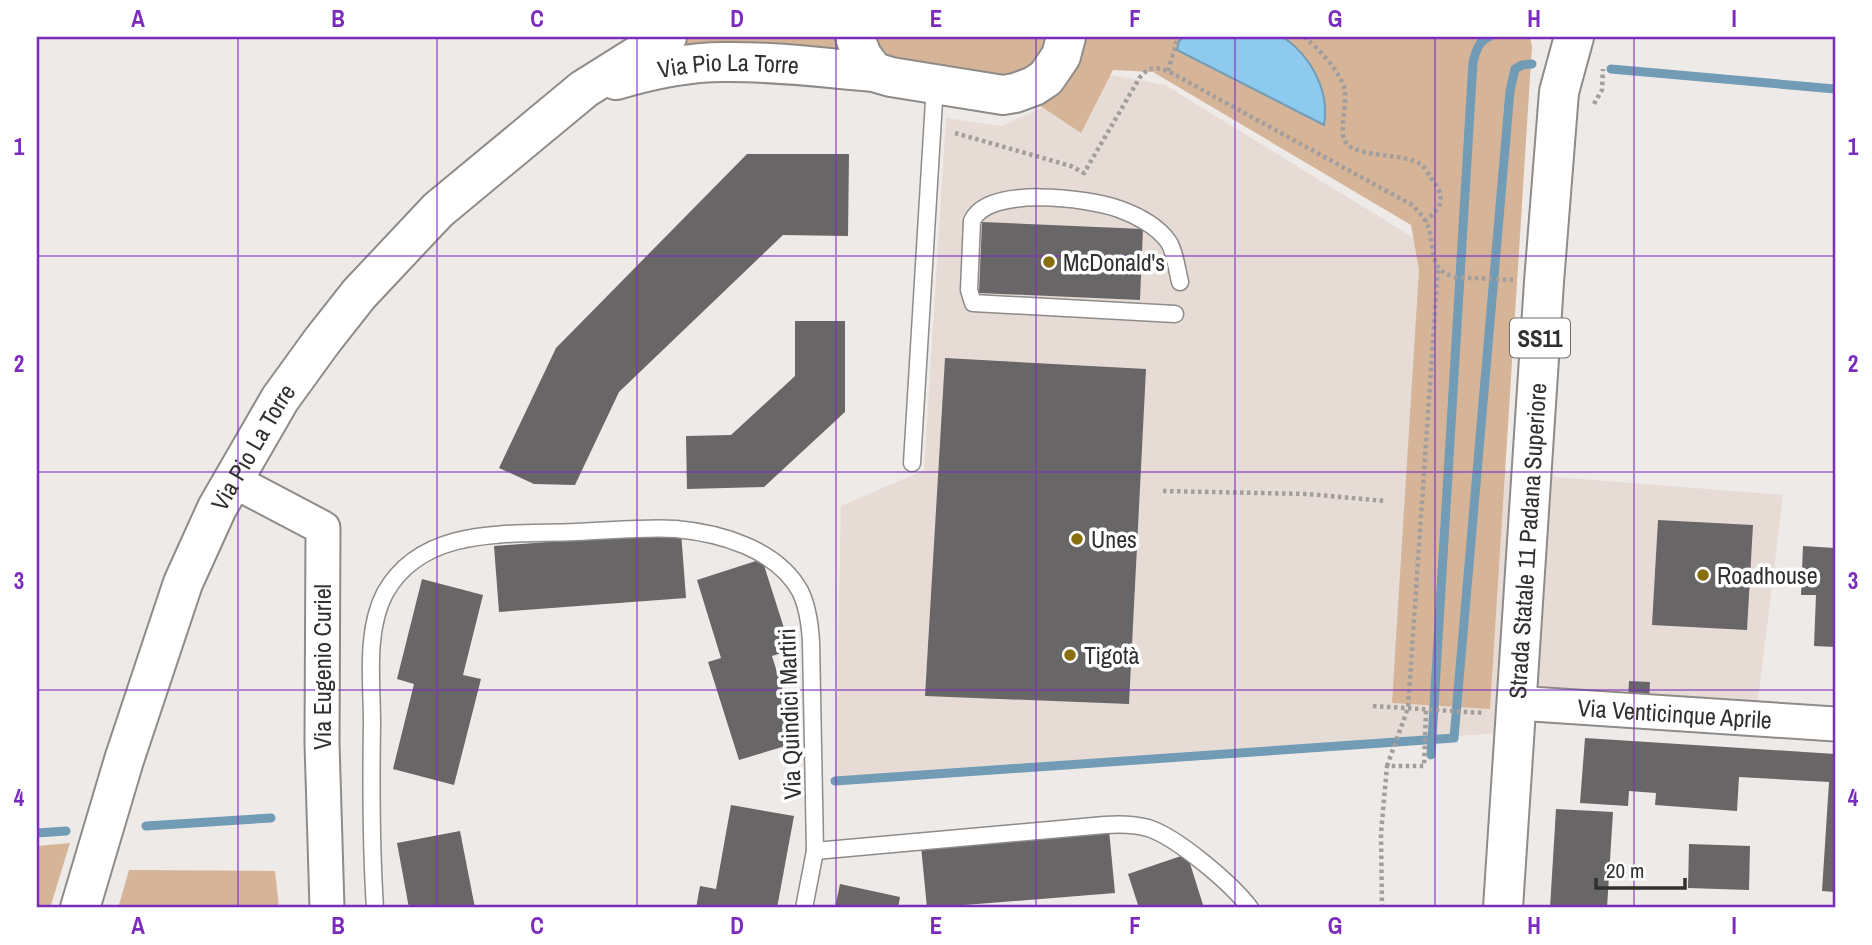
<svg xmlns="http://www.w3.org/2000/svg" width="1872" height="945" viewBox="0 0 1872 945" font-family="'Archivo Narrow',sans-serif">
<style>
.built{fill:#e6dcd5}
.green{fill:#d6b498}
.water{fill:#8ecaee;stroke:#729cb5;stroke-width:2}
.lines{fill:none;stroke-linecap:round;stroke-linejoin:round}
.stream{stroke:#729cb5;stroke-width:9}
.building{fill:#696668}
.lane-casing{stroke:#8e8b88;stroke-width:19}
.street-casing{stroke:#8e8b88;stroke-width:37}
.secondary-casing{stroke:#8e8b88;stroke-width:42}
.primary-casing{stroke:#8e8b88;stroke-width:42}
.path{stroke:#a19e9d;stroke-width:4.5;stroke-dasharray:3.5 3.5;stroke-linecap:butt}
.lane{stroke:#fff;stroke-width:16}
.street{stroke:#fff;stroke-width:33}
.secondary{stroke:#fff;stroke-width:38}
.primary{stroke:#fff;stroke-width:38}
.grid{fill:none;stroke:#7b2cbf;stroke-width:2;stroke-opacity:0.55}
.poi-dot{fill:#876f0e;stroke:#fff;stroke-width:2.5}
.labels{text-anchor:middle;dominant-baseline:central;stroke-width:7;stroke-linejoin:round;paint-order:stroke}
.shield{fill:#fff;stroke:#6f6e6d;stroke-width:2}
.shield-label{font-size:23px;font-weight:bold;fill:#31302f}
.street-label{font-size:24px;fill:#31302f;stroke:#fff}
.poi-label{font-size:24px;fill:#31302f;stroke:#fff;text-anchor:start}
.neatline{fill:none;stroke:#7b2cbf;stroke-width:2.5}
.grid-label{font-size:23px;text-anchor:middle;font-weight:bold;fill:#7b2cbf}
</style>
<rect width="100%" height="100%" fill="#eeeae8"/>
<path class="built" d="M1113,75L1165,85L1427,246L1417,463L1531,475L1783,495L1757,708L1517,703L1514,732L835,781L841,506L924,470L946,118L1002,126Z"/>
<g class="green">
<path d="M683,37H846L850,53L687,51L680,40Z"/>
<path d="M870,37H1057L1048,60L1015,81L884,60Z"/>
<path d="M1082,37H1530L1532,46L1490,709L1392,703L1419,270L1411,225L1153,72L1113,70L1081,133L1033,101Z"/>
<path d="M70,843L50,908H37V846Z"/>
<path d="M129,870L275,871L279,908H118Z"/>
</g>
<path class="water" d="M1184,37H1283C1311,56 1330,91 1324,125L1177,50L1179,41Z"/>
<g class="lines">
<g class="stream">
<path d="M1611,69L1835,89"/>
<path d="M1431,755L1473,62C1476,52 1478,41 1489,37"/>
<path d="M835,781L1454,738L1510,91L1515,69L1522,65L1532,64"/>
<path d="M146,826L271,818"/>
<path d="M37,833L66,831"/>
</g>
</g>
<g class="building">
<path d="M747,154H849L848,236L783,235L619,392L575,485L534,484L499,468L556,348Z"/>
<path d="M982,222L1143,229L1140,300L979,293Z"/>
<path d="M795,321H845V412L764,487L687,489L686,436L731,435L795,376Z"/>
<path d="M945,358L1146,369L1129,704L925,696Z"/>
<path d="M1658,520L1753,525L1747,630L1652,625Z"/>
<path d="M681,532L686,598L499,612L494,546Z"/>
<path d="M1803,546L1835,548V647L1814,646L1816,595H1801Z"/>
<path d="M762,559L791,650L772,656L799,742L739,760L708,662L721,658L697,580Z"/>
<path d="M422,579L483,595L463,675L481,679L454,785L393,769L414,684L397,679Z"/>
<path d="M1629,681L1650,682L1649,701L1628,700Z"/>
<path d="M1585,738L1835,754V892L1822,891L1829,782L1739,777L1737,811L1655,805L1656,793L1629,791L1628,806L1580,803Z"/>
<path d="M731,805L794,816L777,908H696L700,886L716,889Z"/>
<path d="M1556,809L1613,812L1607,908H1550Z"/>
<path d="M1109,830L1115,893L927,908L921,846Z"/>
<path d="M460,831L475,908H409L397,843Z"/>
<path d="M1689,844L1750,846L1749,890L1688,888Z"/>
<path d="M1187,854L1204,908H1139L1128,874Z"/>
<path d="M840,884L900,897L898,908H835Z"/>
</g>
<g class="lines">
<g class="lane-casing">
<g id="lane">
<path d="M1175,314L973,303L969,290L972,221C988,185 1088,198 1119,209C1136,215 1157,226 1168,241C1175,251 1177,270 1180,282"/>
<path d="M912,463L935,84"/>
<path d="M375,908C371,847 371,785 372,723C372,682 365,631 385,593C423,525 509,535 576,532C609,531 643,527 676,529C720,533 777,549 800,591C808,607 810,624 811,642L815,851L1105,825C1119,824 1134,824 1148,828C1177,837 1232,884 1250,908"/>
<path d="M804,908L815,851"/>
</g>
</g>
<g class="street-casing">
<g id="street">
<path d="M232,480L323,528L322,743L327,908"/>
<path id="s1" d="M1516,703L1835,724"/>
</g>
</g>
<g class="secondary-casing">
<g id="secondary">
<path d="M855,37L862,56L874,72"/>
<path id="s2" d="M616,80C650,70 688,62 723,62C773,61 824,68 874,72L891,77L1003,95L1015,93L1034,86L1046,78L1061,56L1066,37"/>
<path id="s3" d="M80,908L124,760L183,583L217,508L280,399L322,341L359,294L438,210L584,89L667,37"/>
</g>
</g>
<g class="primary-casing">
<g id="primary">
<path id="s4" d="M1503,908L1544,282L1559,92L1574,37"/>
</g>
</g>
<g class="path">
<path d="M1304,37C1319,49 1338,69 1344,87C1349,105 1336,134 1348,145C1361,157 1407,154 1420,164C1424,166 1428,173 1430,177C1445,195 1445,206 1425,221"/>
<path d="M1168,71L1178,37"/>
<path d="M1594,104L1602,90L1603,69"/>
<path d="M955,133L1071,166L1084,173L1140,77C1150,66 1155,67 1168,71L1412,205C1419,212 1426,219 1429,229C1435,249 1428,269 1454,277L1513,280"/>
<path d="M1163,491L1308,494L1385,501"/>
<path d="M1373,706L1484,713"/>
<path d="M1387,766L1408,708L1438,267"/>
<path d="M1382,908L1381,833L1387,766H1424L1426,710"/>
</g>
<use href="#lane" class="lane"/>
<use href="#street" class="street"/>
<use href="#secondary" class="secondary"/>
<use href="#primary" class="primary"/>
</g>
<path class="grid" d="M238,37V908M437,37V908M637,37V908M836,37V908M1036,37V908M1235,37V908M1435,37V908M1634,37V908M37,256H1835M37,472H1835M37,690H1835"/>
<g class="poi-dot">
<circle cx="1049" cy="262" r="7"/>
<circle cx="1077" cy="539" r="7"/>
<circle cx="1703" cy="575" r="7"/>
<circle cx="1070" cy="655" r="7"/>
</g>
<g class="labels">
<rect class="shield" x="1510" y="318.5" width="60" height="39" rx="5"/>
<g class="shield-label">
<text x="1540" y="338">SS11</text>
</g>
<g class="street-label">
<text stroke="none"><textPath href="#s2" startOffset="114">Via Pio La Torre</textPath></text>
<text stroke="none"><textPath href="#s3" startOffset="494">Via Pio La Torre</textPath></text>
<text stroke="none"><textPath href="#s4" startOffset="368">Strada Statale 11 Padana Superiore</textPath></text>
<text transform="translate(322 667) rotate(-90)">Via Eugenio Curiel</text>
<text transform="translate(789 714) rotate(-92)">Via Quindici Martiri</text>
<text stroke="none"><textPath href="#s1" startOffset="159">Via Venticinque Aprile</textPath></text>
</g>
<g class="poi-label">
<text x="1063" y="262">McDonald's</text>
<text x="1091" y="539">Unes</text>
<text x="1717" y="575">Roadhouse</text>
<text x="1084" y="655">Tigotà</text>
</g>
</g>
<rect width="1872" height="945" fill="none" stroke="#ffffff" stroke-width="77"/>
<path d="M1596 878v10h89v-10" fill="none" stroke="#31302f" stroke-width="3.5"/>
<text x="1606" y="878" font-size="21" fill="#31302f" stroke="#ffffff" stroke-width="5" paint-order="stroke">20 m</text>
<rect x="38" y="38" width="1796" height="868" class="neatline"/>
<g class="grid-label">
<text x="138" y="27">A</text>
<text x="338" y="27">B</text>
<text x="537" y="27">C</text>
<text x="737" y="27">D</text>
<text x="936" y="27">E</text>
<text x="1135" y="27">F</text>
<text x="1335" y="27">G</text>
<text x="1534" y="27">H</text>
<text x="1734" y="27">I</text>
<text x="19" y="155">1</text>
<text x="1853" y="155">1</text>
<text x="19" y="372">2</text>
<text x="1853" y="372">2</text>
<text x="19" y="589">3</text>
<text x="1853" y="589">3</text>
<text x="19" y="806">4</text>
<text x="1853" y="806">4</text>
<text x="138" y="934">A</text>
<text x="338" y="934">B</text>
<text x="537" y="934">C</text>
<text x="737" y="934">D</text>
<text x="936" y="934">E</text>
<text x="1135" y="934">F</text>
<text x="1335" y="934">G</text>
<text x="1534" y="934">H</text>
<text x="1734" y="934">I</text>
</g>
</svg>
